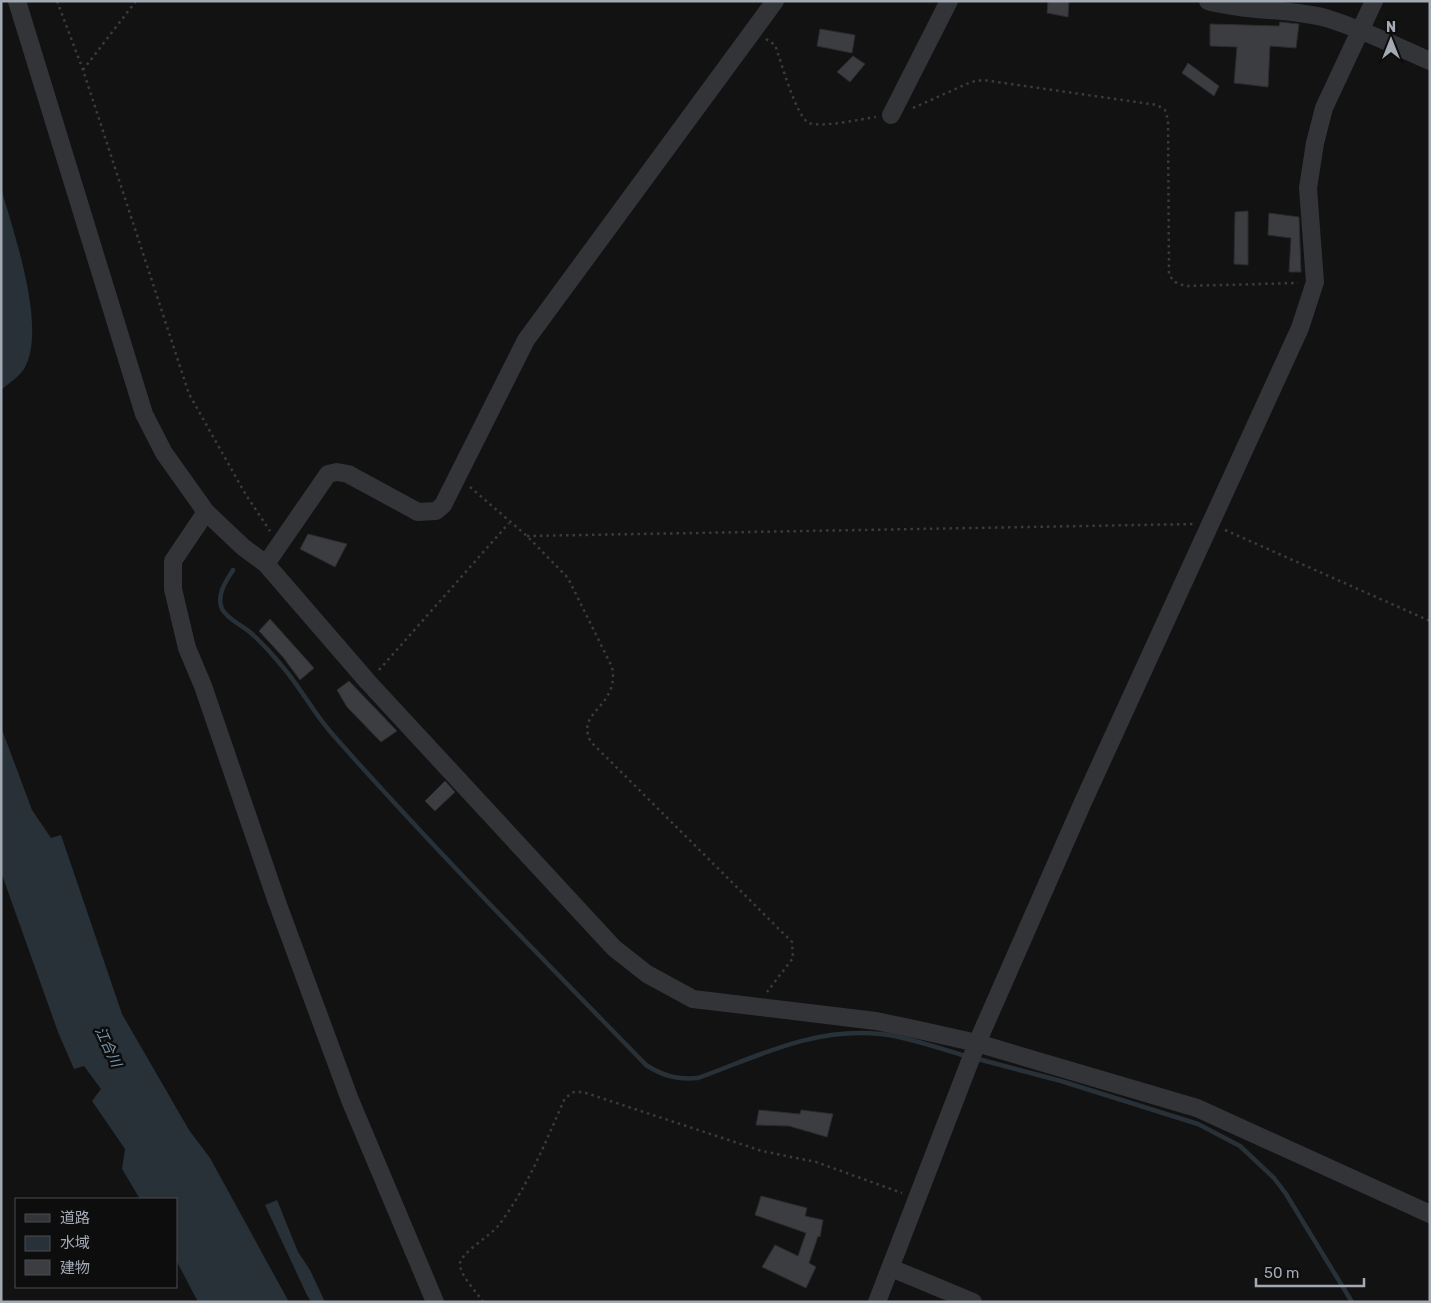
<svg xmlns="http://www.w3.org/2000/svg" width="1431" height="1303" viewBox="0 0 1431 1303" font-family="Rubik,'Noto Sans JP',sans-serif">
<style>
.water{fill:#283137}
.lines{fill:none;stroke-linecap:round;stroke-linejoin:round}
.stream{stroke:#283137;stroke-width:4.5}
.building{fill:#3c3d40;stroke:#2c2c2f}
.path{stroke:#393b3f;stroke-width:2.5;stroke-dasharray:2.5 4;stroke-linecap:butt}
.street{stroke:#333438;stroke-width:18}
.labels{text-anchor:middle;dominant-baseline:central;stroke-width:5;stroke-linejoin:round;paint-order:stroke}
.water-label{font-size:14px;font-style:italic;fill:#7a9baf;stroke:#0d0d0e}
</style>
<rect width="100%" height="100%" fill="#121213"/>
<g class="water">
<path d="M1,188C13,231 48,329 24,369C19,377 8,384 1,390Z"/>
<path d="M1,727L32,810L51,838L61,835L122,1014L189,1130L210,1158L289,1302H198L176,1260V1199H140L122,1169L125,1149L92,1101L101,1089L84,1066L74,1069L58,1032L1,872Z"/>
<path d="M277,1200L298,1252L310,1270L325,1302H311L306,1293L265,1205Z"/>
</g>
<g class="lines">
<g class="stream">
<path d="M233,570C226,581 216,595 222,609C228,620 242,625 251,633C262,643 273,655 282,666C301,688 314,714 334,736C434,849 541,957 646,1065C663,1076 678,1080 698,1078C759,1056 813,1027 881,1034C908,1037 935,1047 962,1055"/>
<path d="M978,1059L1061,1081L1198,1124L1240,1146L1274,1178L1286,1194L1352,1302"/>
</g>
</g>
<g class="building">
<path d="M1048,1H1069L1068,17L1047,13Z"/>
<path d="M1280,22L1299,24L1296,48L1270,46L1268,87L1234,83L1237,47L1210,46V24L1279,26Z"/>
<path d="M820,29L855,35L852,53L817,46Z"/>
<path d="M853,56L865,64L850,82L837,72Z"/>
<path d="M1188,63L1219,86L1214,96L1182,73Z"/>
<path d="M1248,211V265L1234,264L1235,212Z"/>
<path d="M1269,213L1299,217L1301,272H1289L1291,238L1268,235Z"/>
<path d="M308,534L347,544L335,567L300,549Z"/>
<path d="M270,619L314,668L300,680L283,657L259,631Z"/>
<path d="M349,681L397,731L381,742L347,707L337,690Z"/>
<path d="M445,781L455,792L435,811L425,801Z"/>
<path d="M759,1110L800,1114L801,1110L833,1114L827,1137L789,1126L756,1125Z"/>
<path d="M761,1196L807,1208L805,1216L823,1220L820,1237L818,1236L809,1263L816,1267L806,1288L762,1267L775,1245L798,1256L806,1233L755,1215Z"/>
</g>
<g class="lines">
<g class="path">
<path d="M57,1L83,70L189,394L246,495L270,531"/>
<path d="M766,39L775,45C781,61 796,117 809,123C822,128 861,119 876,117"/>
<path d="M83,70L136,1"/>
<path d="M913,108L971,82L983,80L1157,105L1165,110L1168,120L1169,275L1175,282L1185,286L1298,283"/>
<path d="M470,487L527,536L568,578L612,667C620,708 574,711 591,742L792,942L793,958L767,992"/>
<path d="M1225,530L1430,621"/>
<path d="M527,536L1194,524"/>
<path d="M379,670L509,523"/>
<path d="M483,1302C477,1292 459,1275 460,1263C462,1252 490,1236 498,1226C528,1187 545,1143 565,1098L574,1092H583L762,1151L816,1162L902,1193"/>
</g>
<g class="street">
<path d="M17,1L144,414L164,453L206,512L243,547L266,564L368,682L614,948L647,974L693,999L876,1021L919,1030L977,1043L1197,1108L1430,1214"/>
<path d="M1208,1C1247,12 1288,8 1326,18C1362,29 1396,46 1430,61"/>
<path d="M891,115L949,1"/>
<path d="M206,512L173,561V589L187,648L203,686L277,902L350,1100L435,1302"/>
<path d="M266,564L328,474L337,472L348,474L418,512L436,511L443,505L526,340L775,1"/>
<path d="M891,1268L973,1302"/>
<path d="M877,1302L977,1043L1083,802L1300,328L1315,282L1308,188L1315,143L1324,108L1374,1"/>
</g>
</g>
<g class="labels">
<g class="water-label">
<text transform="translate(108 1047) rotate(65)">江合川</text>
</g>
</g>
<rect width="1431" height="1303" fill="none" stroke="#a3aab4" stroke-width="5"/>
<rect x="15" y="1198" width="162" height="90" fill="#0d0d0e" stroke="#494c50"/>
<rect x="25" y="1214" width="25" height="8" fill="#333438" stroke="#494c50"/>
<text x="60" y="1223" font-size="15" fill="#a3aab4">道路</text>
<rect x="25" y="1236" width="25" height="15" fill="#283137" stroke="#494c50"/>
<text x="60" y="1248" font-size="15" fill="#a3aab4">水域</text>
<rect x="25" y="1260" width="25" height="15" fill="#3c3d40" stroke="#494c50"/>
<text x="60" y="1273" font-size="15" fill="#a3aab4">建物</text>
<g transform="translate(1391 40)" stroke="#0d0d0e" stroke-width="4" paint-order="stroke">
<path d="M0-4L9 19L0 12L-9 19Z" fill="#a3aab4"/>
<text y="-8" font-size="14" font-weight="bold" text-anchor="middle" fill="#a3aab4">N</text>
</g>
<path d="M1256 1278v8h108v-8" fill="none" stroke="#a3aab4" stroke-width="2.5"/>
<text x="1264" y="1278" font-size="15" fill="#a3aab4" stroke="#0d0d0e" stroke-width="4" paint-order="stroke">50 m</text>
</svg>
